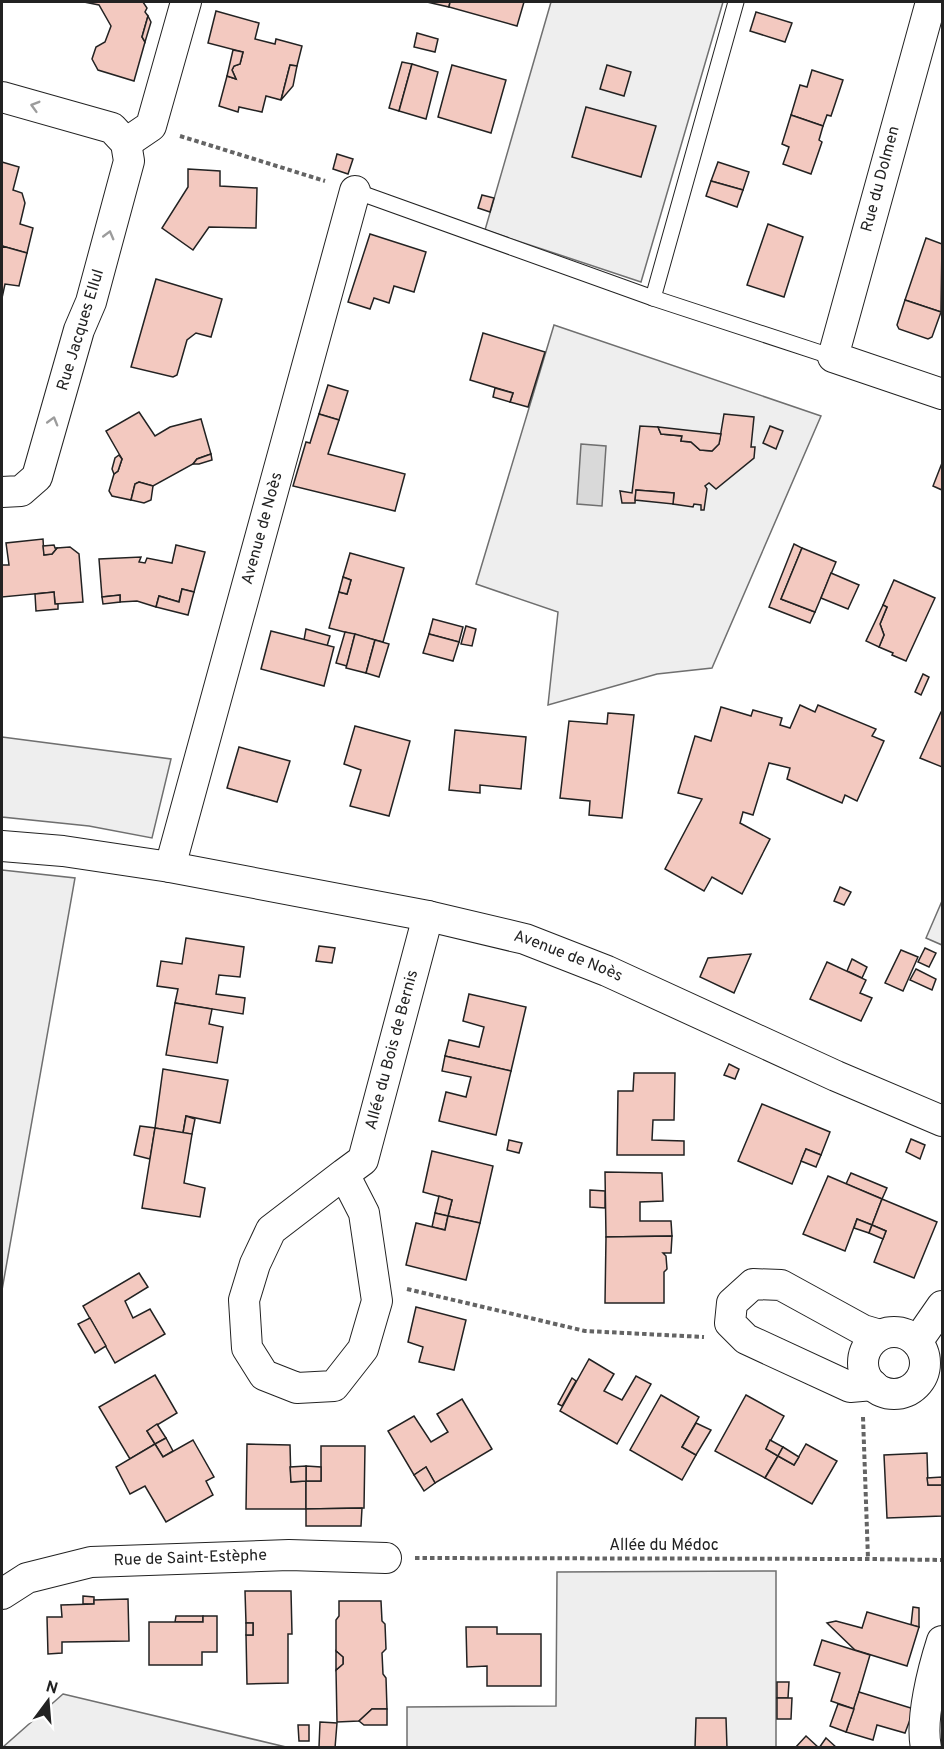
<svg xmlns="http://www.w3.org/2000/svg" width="944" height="1749" viewBox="0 0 944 1749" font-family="Overpass,sans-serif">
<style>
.green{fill:#eee;stroke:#6f6f6f;stroke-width:1.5}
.water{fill:#d9d9d9;stroke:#6f6f6f;stroke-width:1.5}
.building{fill:#f3c9c0;stroke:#222;stroke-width:1.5}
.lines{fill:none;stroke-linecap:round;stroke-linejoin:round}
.service-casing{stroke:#222;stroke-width:17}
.minor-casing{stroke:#222;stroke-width:32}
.path{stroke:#646464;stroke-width:4;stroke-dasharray:4.5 3;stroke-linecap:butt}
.service{stroke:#fff;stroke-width:15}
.minor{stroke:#fff;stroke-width:30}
.oneway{stroke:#9c9c9c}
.labels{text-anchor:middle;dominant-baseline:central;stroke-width:4.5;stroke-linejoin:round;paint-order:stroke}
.street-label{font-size:16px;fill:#222;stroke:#fff}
</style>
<rect width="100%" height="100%" fill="#fff"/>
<g class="green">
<path d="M551,2H723L641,282L485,230Z"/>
<path d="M554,325L821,416L712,668L657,674L548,705L558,612L476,584Z"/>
<path d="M2,737L171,759L152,838L89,826L2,817Z"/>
<path d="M2,870L75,878L2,1290Z"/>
<path d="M942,901V945L926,938Z"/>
<path d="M776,1571V1747L407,1748V1707L556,1706L557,1572Z"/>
<path d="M63,1694L286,1747H3Z"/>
</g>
<path class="water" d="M581,444L606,446L602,506L577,504Z"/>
<g class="building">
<path d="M84,2H143L147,8L145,12L148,16L142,37L145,42L134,81L98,70L92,59L96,47L105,42L111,26L99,5Z"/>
<path d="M427,2H450L449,7Z"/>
<path d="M450,2H524L517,26L449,7Z"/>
<path d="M216,11L259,23L255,39L275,44L276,39L302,46L297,66L290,65L281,100L266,96L262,112L239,107L238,112L219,106L227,76L236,79L232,70L234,66L240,64L243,52L208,43Z"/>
<path d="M756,12L792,23L785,42L750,31Z"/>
<path d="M148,16L151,22L145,42L142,37Z"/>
<path d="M417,33L438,39L435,52L414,47Z"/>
<path d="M233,50L243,52L240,64L234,66L232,70L236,79L227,76Z"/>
<path d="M402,62L412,64L399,111L389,108Z"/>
<path d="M412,64L438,72L426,119L399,111Z"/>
<path d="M290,65L297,66L293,86L281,100Z"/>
<path d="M452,65L506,80L491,133L438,117Z"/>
<path d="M607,65L631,72L624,96L600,89Z"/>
<path d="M812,70L843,80L831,116L827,115L823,126L791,115L800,85L807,87Z"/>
<path d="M586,107L656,126L641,177L572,157Z"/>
<path d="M791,115L823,126L819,140L822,142L811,174L783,164L789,147L782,144Z"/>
<path d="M337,154L353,159L348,174L333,169Z"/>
<path d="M2,162L19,167L13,190L22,193L25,203L20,224L33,228L27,253L2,246Z"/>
<path d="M718,162L749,172L743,190L711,181Z"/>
<path d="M188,169L220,171V186L257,188L256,228L209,227L193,250L162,228L188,187Z"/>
<path d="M711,181L743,190L737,207L706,196Z"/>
<path d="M482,195L494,198L490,212L478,208Z"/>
<path d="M768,224L803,237L784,297L747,285Z"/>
<path d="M370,234L426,252L414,292L394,286L389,303L374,298L370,309L348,302Z"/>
<path d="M926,238L942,244L941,312L905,300Z"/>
<path d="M2,246L27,253L19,286L5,284L2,298Z"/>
<path d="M156,279L222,299L211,337L196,333L187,340L177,375L173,377L131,367Z"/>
<path d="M905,300L941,312L932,337L928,339L899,329L897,325Z"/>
<path d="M483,333L545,352L528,407L510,402L513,393L470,380Z"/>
<path d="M328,385L348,391L339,420L319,414Z"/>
<path d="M495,388L513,393L510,402L493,397Z"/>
<path d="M139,412L155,436L170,427L201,419L211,454L197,459L193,464L153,486L139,482L135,484L131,500L112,496L109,491L114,474L118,471L122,459L106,431Z"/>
<path d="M319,414L339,420L328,454L405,474L395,511L293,486L306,442L310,443Z"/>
<path d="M724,414L754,417L751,447H755L754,458L716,489L709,483L705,486L707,489L704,510H701V505L694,504L693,507L673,504L674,493L636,490L635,503H622L620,491L632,493L640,426L658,427L661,434L682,436L681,441L691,442L700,450L712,451L719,444Z"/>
<path d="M770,426L783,431L776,449L763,443Z"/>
<path d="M658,427L721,434L719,444L712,451L700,450L691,442L681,441L682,436L661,434Z"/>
<path d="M211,454L212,460L199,464H193L197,459Z"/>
<path d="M119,455L122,459L118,471L114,474L112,469L115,458Z"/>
<path d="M942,463V490L933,486Z"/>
<path d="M139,482L153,486L151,500L144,503L131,500L135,484Z"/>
<path d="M636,490L674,493L673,504L635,500Z"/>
<path d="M43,539L44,555L52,554L57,548L70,547L79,554L83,602L55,604L54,592L2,597V565H9L6,543Z"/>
<path d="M794,544L802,548L781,599L815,612L810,623L769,607Z"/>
<path d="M54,545L55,548H57L52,554L44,555L43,546Z"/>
<path d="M176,545L205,552L194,592L182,589L179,602L159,596L156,607L137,601L120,602V595L102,597L99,559L141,557L139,562L145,563L147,558L172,563Z"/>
<path d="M802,548L836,562L815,612L781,599Z"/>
<path d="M350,553L404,568L383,642L329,628L339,592L347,594L351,580L343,577Z"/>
<path d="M831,573L859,585L848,609L821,598Z"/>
<path d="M343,577L351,580L347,594L339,592Z"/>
<path d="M894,580L935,598L906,661L892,655L893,653L879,647L884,635L880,624L887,607L883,605Z"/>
<path d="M182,589L194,592L188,615L156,607L159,596L179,602Z"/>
<path d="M54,592L55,604H58V609L36,611L35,594Z"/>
<path d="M120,595V602L103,604L102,597Z"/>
<path d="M883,605L887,607L880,624L884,635L879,647L866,641Z"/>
<path d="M433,619L463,627L459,642L429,634Z"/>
<path d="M466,626L476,629L472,646L461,644Z"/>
<path d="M306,629L330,636L327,646L304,640Z"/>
<path d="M271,631L334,647L324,686L261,669Z"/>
<path d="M345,632L355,634L347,666L336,663Z"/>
<path d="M355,634L375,640L366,673L346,668Z"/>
<path d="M429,634L459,642L453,661L423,653Z"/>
<path d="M375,640L389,644L379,677L366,673Z"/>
<path d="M923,674L929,677L921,695L915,692Z"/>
<path d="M800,705L815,712L818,705L876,729L872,736L884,741L857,801L845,795L842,803L787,779L790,768L769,763L753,815L743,812L740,823L770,839L742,894L712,877L704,891L665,869L702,799L678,793L695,736L711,741L721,707L751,716L753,710L782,718L780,725L790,728Z"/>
<path d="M941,712H942V767L920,758Z"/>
<path d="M608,713L634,715L622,818L589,815L590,801L560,798L569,721L607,724Z"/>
<path d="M355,726L410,741L389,816L350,806L361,770L344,764Z"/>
<path d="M455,730L526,737L521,789L480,785V793L449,790Z"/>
<path d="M239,747L290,761L277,802L227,788Z"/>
<path d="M840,887L851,892L844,905L834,901Z"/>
<path d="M186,938L244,947L240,977L219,975L216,994L245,998L243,1014L175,1003L178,989L157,986L161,961L182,964Z"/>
<path d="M319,946L335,948L332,963L316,961Z"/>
<path d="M925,948L936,953L929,967L918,962Z"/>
<path d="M901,950L918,957L903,991L885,983Z"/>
<path d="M751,954L734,993L700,977L708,958Z"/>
<path d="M852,959L867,967L862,978L847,971Z"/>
<path d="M827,962L866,980L860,993L872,998L861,1021L810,999Z"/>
<path d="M916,969L936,979L932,990L910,980Z"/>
<path d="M469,994L526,1007L511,1071L445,1056L449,1040L479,1047L484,1027L463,1021Z"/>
<path d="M175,1003L212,1009L209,1024L223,1027L217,1063L166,1055Z"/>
<path d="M445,1056L511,1071L496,1135L439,1121L446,1092L466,1097L471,1077L442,1071Z"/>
<path d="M729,1064L739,1069L735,1079L724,1075Z"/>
<path d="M163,1069L228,1080L220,1123L186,1116L183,1133L155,1128Z"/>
<path d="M634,1073H675L674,1120H653L652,1140L684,1141V1155H617L618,1091H633Z"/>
<path d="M762,1104L830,1132L821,1155L806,1149L792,1184L738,1161Z"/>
<path d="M186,1116L195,1119L192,1134L183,1133Z"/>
<path d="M140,1126L155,1128L150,1159L134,1155Z"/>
<path d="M155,1128L192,1134L184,1183L205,1188L200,1217L142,1208Z"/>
<path d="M911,1139L925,1145L920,1159L906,1152Z"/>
<path d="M509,1140L522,1143L519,1153L507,1150Z"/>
<path d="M806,1149L821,1155L816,1167L801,1161Z"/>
<path d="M432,1151L493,1166L480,1223L448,1216L452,1200L423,1192Z"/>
<path d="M605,1172L662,1173L663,1201L640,1202V1221H671L672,1236L606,1237Z"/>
<path d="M851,1173L887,1188L882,1199L846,1184Z"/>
<path d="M828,1176L882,1199L872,1225L857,1219L845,1251L803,1234Z"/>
<path d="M590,1190L605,1191V1208L590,1207Z"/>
<path d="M439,1196L452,1200L448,1216L435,1213Z"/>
<path d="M882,1199L937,1222L914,1278L874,1262L886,1231L872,1225Z"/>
<path d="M435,1213L448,1216L445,1230L432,1227Z"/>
<path d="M448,1216L480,1223L466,1280L406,1265L416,1223L445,1230Z"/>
<path d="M857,1219L872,1225L869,1233L854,1228Z"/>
<path d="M872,1225L886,1231L883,1239L869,1233Z"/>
<path d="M672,1236L671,1253H663L666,1256L667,1269L664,1272V1303H605L606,1237Z"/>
<path d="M139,1273L148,1287L125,1301L133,1318L150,1309L165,1334L115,1363L83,1306Z"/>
<path d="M416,1307L466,1320L454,1370L419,1362L423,1347L408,1342Z"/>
<path d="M90,1318L106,1346L95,1353L78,1324Z"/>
<path d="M589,1359L614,1374L604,1391L622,1400L636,1376L651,1384L617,1444L560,1411Z"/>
<path d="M155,1375L177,1413L147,1431L155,1444L130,1459L99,1407Z"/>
<path d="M572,1378L576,1381L562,1406L558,1404Z"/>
<path d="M661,1395L699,1417L682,1447L696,1455L682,1480L630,1450Z"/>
<path d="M746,1395L784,1416L766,1449L778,1456L765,1478L715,1451Z"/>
<path d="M462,1399L492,1449L435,1483L426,1467L414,1475L388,1431L414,1416L431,1442L448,1432L437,1414Z"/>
<path d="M696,1423L711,1430L696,1455L682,1447Z"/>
<path d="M157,1424L166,1438L155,1444L147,1431Z"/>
<path d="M166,1438L173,1451L163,1457L155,1444Z"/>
<path d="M193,1440L214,1477L206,1481L213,1495L166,1522L145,1486L130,1494L116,1467L155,1444L163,1457Z"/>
<path d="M770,1440L783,1447L778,1456L766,1449Z"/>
<path d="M247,1444L290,1445L291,1482L306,1481V1509H246Z"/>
<path d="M806,1444L837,1461L812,1504L765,1478L778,1456L794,1465Z"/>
<path d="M321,1446H365L364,1508L306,1509V1481H321Z"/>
<path d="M783,1447L799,1457L794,1465L778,1456Z"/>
<path d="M927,1453L928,1485H942V1516L887,1518L884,1455Z"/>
<path d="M306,1466L321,1467V1481H306Z"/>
<path d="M306,1466V1481L291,1482L290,1467Z"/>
<path d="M426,1467L435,1483L424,1491L414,1475Z"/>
<path d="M942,1477V1485H928L927,1478Z"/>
<path d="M362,1508L361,1526H306V1509Z"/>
<path d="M245,1591H291L292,1634H288V1683L247,1684L246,1635H253V1623H246Z"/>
<path d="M83,1596L94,1597V1604H83Z"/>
<path d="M128,1599L129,1641L62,1642V1653L48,1654L47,1617H62L61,1605L94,1604V1600Z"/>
<path d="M339,1601H381L382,1621L385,1624L386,1649L382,1653L383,1674L386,1678L387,1709H372L359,1721L337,1722L336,1670L343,1664V1657L336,1651V1620L339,1616Z"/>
<path d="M913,1607L919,1608V1627L911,1625Z"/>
<path d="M867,1612L919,1627L907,1666L855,1650L827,1623L836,1621L862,1628Z"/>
<path d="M176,1616H203V1622H175Z"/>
<path d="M203,1616H217V1652H202V1665H149V1622H203Z"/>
<rect x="246" y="1623" width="7" height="12"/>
<path d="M466,1627H497V1634H541V1686H487V1666L467,1667Z"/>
<path d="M822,1640L870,1655L854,1709L831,1701L840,1673L814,1665Z"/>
<path d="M336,1651L343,1657V1664L336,1670Z"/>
<path d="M777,1682H789L788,1698H777Z"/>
<path d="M859,1692L914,1709L905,1733L877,1725L873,1740L846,1732Z"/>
<path d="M777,1698H792L791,1719H777Z"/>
<path d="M838,1704L854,1709L846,1732L830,1726Z"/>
<path d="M372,1709H387V1725H364L359,1721Z"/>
<path d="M696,1718H726L727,1748H695Z"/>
<path d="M320,1722L337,1723L335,1748L319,1747Z"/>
<path d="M298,1725H309V1741H299Z"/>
<path d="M806,1736L819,1748H795Z"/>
<path d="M826,1738L837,1748H819Z"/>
</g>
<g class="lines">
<g class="service-casing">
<g id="service">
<path d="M355,191L653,298L833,357"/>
<path d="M653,298L736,2"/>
</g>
</g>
<g class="minor-casing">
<g id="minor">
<path d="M931,2L833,357L942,394"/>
<path d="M2,97L112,128L126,143L129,161L91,302L79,330L37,477L21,491L2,492"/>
<path d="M126,143L151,126L186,2"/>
<path id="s1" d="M2,846L63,851L170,867L428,916L525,939L607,971L836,1076L942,1121"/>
<path id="s2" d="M170,867L355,191"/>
<path id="s3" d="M344,1174L271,1230L255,1264L244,1300L247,1348L264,1375L297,1388L334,1386L363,1349L377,1301L364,1213L344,1174L363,1160L428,916"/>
<circle cx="894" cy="1363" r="31"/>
<path d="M917,1342L942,1306"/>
<path d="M873,1385L850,1387L746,1339L730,1323L732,1303L753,1284L781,1285L863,1330L880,1335"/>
<path id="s4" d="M2,1594L27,1578L91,1562L289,1555L386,1558"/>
<path d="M926,1748C920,1719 933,1669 942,1641"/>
</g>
</g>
<g class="path">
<path d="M180,136L325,181"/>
<path d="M407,1289L585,1331L704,1337"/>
<path d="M863,1417L868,1559"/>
<path d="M415,1558L868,1559L942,1560"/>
</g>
<use href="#service" class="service"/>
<use href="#minor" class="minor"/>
</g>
<defs><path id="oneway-chevron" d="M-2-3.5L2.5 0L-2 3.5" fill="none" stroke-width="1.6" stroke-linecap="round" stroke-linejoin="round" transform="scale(1.5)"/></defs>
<g class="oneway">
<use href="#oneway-chevron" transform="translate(35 106) rotate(-164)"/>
<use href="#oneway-chevron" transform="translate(109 235) rotate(-75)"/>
<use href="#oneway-chevron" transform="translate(53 421) rotate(-74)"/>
</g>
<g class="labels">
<g class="street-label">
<text transform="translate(881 179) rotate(-75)">Rue du Dolmen</text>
<text transform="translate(81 330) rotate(-73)">Rue Jacques Ellul</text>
<text stroke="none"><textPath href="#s2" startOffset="351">Avenue de Noès</textPath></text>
<text stroke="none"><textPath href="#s1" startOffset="578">Avenue de Noès</textPath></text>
<text stroke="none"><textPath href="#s3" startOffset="687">Allée du Bois de Bernis</textPath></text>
<text x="664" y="1546">Allée du Médoc</text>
<text stroke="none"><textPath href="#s4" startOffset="195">Rue de Saint-Estèphe</textPath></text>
</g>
</g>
<rect width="944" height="1749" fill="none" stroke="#222222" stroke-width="6"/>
<g transform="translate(48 1701) rotate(16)" stroke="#ffffff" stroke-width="4.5" paint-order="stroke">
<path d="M0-4.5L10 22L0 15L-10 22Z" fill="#222222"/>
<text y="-9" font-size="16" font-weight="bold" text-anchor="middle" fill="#222222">N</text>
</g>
</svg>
